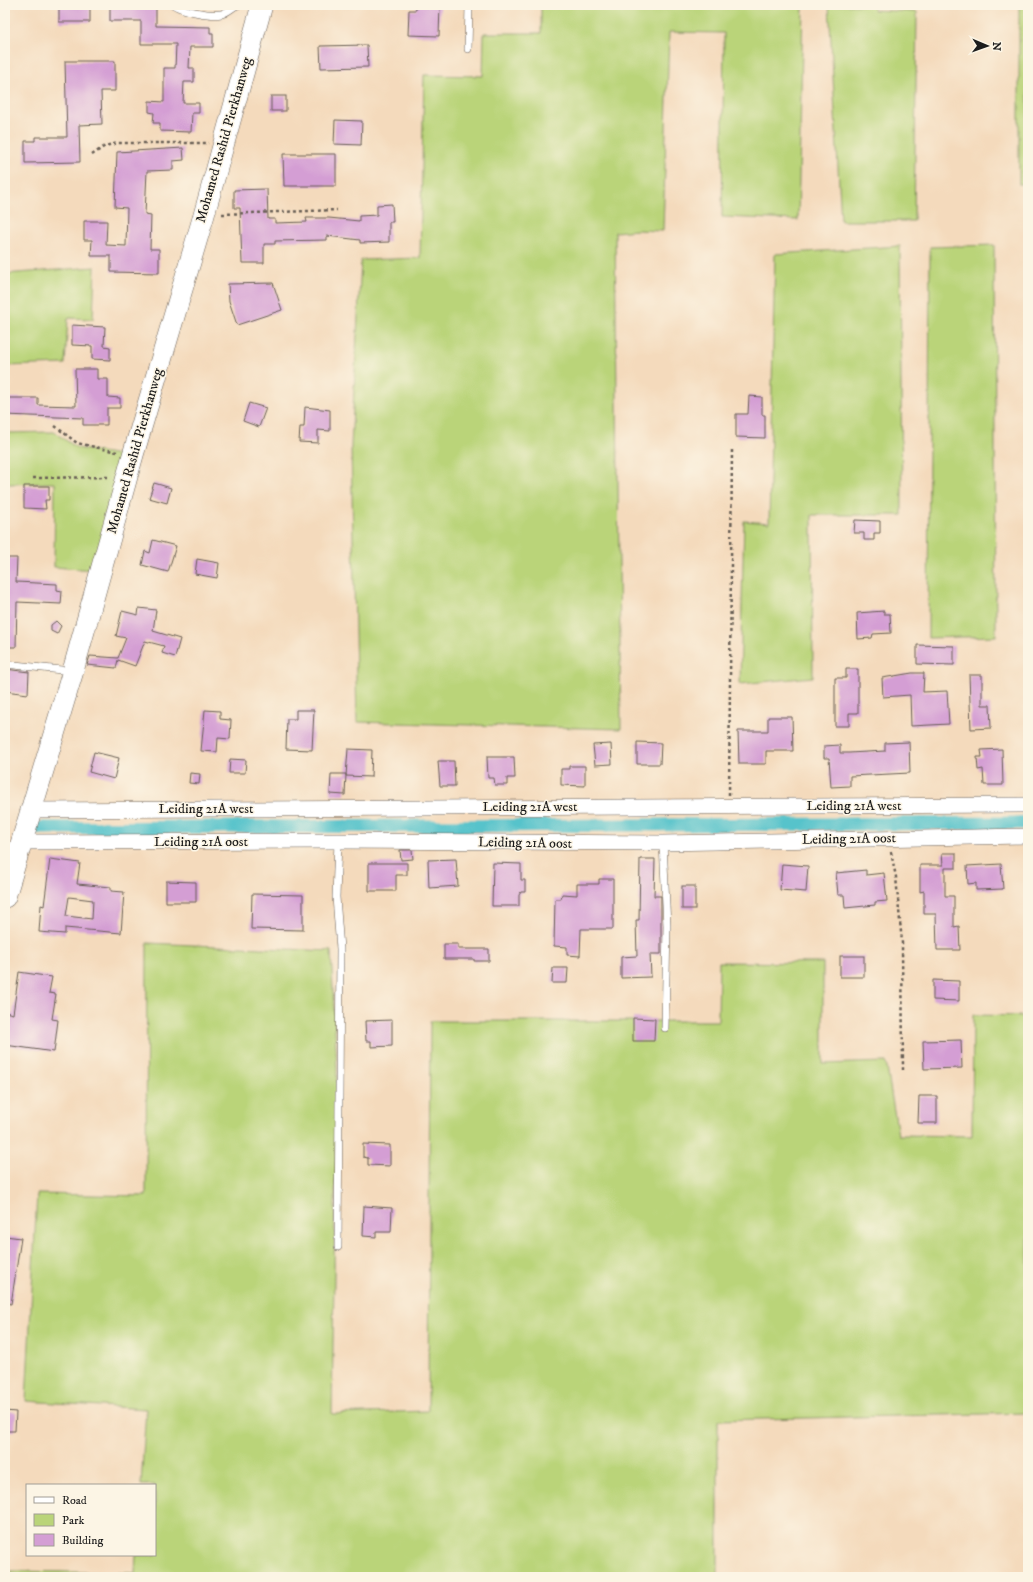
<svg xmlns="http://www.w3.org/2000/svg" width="1033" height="1582" viewBox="0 0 1033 1582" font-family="'IM FELL DW Pica',serif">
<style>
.green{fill:#bad479;stroke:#6b784a}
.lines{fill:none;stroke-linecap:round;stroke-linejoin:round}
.canal{stroke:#56c3cb;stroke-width:13}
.building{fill:#d49ed4;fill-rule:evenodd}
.lane-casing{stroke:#685e54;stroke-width:8}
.street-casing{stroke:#685e54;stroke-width:16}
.secondary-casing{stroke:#685e54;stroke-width:22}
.path{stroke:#685e54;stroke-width:2.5;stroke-dasharray:3 3;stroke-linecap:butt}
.lane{stroke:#fff;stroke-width:7}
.street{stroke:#fff;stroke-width:15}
.secondary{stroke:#fff;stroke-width:21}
.labels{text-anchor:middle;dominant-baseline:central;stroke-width:3;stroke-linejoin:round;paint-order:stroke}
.street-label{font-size:14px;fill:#1c1c1c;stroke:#fcf5e5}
</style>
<rect width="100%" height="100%" fill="#fcf5e5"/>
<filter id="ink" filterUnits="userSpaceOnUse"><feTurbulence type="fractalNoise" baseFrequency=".025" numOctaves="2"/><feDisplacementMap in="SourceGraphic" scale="8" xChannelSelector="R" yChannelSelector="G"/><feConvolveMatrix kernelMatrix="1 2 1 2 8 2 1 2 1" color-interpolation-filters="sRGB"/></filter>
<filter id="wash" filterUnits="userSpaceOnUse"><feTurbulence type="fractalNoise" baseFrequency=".012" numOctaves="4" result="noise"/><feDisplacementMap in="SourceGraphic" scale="16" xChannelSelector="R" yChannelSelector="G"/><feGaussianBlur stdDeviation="0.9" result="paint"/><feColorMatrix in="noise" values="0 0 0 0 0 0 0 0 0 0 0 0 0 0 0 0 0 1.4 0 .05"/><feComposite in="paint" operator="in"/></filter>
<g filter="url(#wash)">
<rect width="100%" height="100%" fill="#f4dabc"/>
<g class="green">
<path d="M541,5H803L798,220L722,217L724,33L669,32L663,231L637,230L615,232L621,729L357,722L351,446L361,260L420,258L424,75L483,76L484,33H541Z"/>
<path d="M829,5H874V10L917,12L914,221H841Z"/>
<rect x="1019" y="5" width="9" height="179"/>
<path d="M994,245L996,636L928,638L930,247Z"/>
<path d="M900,246L902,515H812L813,677L740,684L744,521L769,523L775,254Z"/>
<path d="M95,267L93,319L68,318L65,364L5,366V274Z"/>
<path d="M54,432L77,448L120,455L122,466L94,570L54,567L55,483L5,484V433Z"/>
<path d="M147,943L331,951L337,1068L332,1414L428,1411L430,1021H718L719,962L823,963V1064L886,1062L898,1135L972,1136L973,1015L1028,1016V1413L718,1420V1577H11V1571L135,1573L136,1555H155V1485H141L146,1409L26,1401L37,1194L146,1196Z"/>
</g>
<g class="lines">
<path class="canal" d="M38,828L1028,823"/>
</g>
<g id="blocks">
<g class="building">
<path d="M59,5L90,6V22H59Z"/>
<path d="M110,5H156V26L210,27V33H213V47H190L189,68H194V82H184L183,103H199V113H192L191,132L160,131V123H153L154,113L149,112V101L164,102V68H175L176,44H141V21H110Z"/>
<path d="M416,5H440L439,36L408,35L409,10H416Z"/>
<path d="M367,45L368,67L321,68L320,46Z"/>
<path d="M65,61H115V91H101L102,124L79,125L80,162L25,163V141H35V137H67Z"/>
<rect x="271" y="96" width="15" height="15"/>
<path d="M335,120L362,121L361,145L334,144Z"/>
<path d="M183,148L184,160L173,161V170L147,171L145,214L151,215L150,249H159V273L111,272V256H91L92,240H84V221H107L106,245L126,246L127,208L115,207L117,152Z"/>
<path d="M283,154H336V186H284Z"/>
<path d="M267,189L268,219H275V223L307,222L306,218H329L359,221V216L377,215V205L392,204L393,222H389V242L360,243V240L327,236V240L275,241V244H264V263H242L240,208H234V190Z"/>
<path d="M273,283L282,310L237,325L229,301L228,284Z"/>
<path d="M72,325L105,327L104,346L110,347V360L92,359V346L72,345Z"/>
<path d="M75,369H97V379H108V397L120,398V408H107V425H83V418L5,415V398H38V405L76,406Z"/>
<path d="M749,396L762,397V415H765V438L736,437V414H748Z"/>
<path d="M249,403L266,408L259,427L243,421Z"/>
<path d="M305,407L330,410V431L318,430V443L299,442L300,427H304Z"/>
<path d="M154,483L171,488L167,503L149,498Z"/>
<path d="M24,486H49V500H45L46,509L24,508Z"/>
<path d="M855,520L880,521V533H874V540H864V533H854Z"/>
<path d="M153,540L176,546L168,572L142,565L145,551L150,553Z"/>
<path d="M5,558H17L16,582L57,584V590L62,591L61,604L17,602L16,647H5Z"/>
<path d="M197,559L219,563L217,578L195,574Z"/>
<path d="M139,608L156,610L153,631L180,639L175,657L162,653L164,646L145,641L135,666L118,660L116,668L87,665L90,656L118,658L126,638L116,636L122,611L138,615Z"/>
<path d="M884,611V614H890L891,633L873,634L872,638L858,639L857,613Z"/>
<path d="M56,621L61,626L57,634L51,631V625Z"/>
<path d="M917,645L954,646V665L917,664Z"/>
<path d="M5,669L29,672L28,694L5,691Z"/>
<path d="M846,669H858V713H849V726H835V678H846Z"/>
<path d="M912,673H924L923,692L947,691L949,724L911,726L910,695L883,697L882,678Z"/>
<path d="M969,675H982V705H990L991,728L971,729Z"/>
<path d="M205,710L220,711V719L231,720L230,739L218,738L217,752L201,751Z"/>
<path d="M296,710H314L312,750L286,749L287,719H296Z"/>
<path d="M768,717H792L793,751H766V764H739L738,731H768Z"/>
<path d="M637,742L661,743L660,764H637Z"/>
<path d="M909,742L910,773L850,776V786L831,787L829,758H824V746L840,745V753H849L885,751V743Z"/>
<path d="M611,744L612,764L595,765L593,745Z"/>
<path d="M348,749L372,750L371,777L346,776Z"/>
<path d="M1002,749L1003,785H984L983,769L978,770L977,757H982L981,750Z"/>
<path d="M94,752L119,758L114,779L89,772Z"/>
<path d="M487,757H514L515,778H507V785H495L494,778H488Z"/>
<path d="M230,759L246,760L245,773H229Z"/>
<path d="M438,761H454L455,786H440Z"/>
<path d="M569,766H585V786L561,785V769H569Z"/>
<path d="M190,773L200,774L199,784L189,783Z"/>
<path d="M331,774H346L345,795L330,794Z"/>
<path d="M400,850H412L413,859L401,860Z"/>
<path d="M942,853H956V868H945V896H954V927L959,926L960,950H937L936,914H924V891L920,892V865H943Z"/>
<path d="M50,859L80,863L77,884L111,887V891L124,892L121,933L65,928V934L39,932L41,905L44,906ZM69,897L93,900L92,919L66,916Z"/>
<path d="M456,859L458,886L429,888L428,860Z"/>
<path d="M640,859H655L654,896H661V954H650L651,977L621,978V957L637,956L636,920H639Z"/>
<path d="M369,863H407V875H396V891H369Z"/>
<path d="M493,863L521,864V880H525V892H521L519,895V906H492Z"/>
<path d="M782,864L808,866L806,892L780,890Z"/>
<path d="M1001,864L1003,889L976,890V883L968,884L967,866Z"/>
<path d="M866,870V875L884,873L887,901L875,902V905L845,908L844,895H838L836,873Z"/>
<path d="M599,879H613V929H581L580,956L567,955V947L554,946L555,899H561L562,894L577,895V884H599Z"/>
<path d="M166,881L196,882V902H166Z"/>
<rect x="682" y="886" width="13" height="23"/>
<path d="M252,894L303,895V930L251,929Z"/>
<path d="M444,944H458V949H489V961H474V959H444Z"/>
<rect x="840" y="956" width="24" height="21"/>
<path d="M553,968H568L567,983H552Z"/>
<path d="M19,972L52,977L49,993L56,994L52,1019L58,1020L54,1052L5,1045V1012L13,1014Z"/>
<path d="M933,980L959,981V1001L933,1000Z"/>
<path d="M633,1018L655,1019L654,1041H633Z"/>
<path d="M392,1020V1046L371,1047V1041H366L365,1021Z"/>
<path d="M961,1040L962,1068L924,1069L923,1041Z"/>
<path d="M919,1096H937V1123H918Z"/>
<path d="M363,1144L390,1145V1166L368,1165V1158L363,1157Z"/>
<path d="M364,1206L392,1208L391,1232H376V1237L363,1236Z"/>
<path d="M5,1236L21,1238L11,1304L5,1303Z"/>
<path d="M5,1411L16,1412L15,1431H5Z"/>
</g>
</g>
</g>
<g filter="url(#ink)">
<use href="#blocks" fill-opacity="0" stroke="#685e54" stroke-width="1"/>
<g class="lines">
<g class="lane-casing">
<g id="lane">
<path d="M174,5C183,11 211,16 221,14C227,13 232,7 238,5"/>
<path d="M468,49L469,5"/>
<path d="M5,664L71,671"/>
<path d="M338,841L336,897L340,949L338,1247"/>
<path d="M663,843L667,926L665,1028"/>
</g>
</g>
<g class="street-casing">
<g id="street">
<path d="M31,810L1028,805"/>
<path d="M22,842L338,841L663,843L1028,836"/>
</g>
</g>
<g class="secondary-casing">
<path id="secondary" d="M5,897L73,671L133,455L204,215L262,5"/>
</g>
<g class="path">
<path d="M92,155L105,146L118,143H209"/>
<path d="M222,214L337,210"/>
<path d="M55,426L77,443L117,452"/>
<path d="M33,478L111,477"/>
<path d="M729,795L732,449"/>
<path d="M891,852L896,877L902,943L903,1070"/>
</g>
<use href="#lane" class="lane"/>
<use href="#street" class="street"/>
<use href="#secondary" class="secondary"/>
</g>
</g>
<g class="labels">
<g class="street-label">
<text transform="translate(224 140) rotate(-74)">Mohamed Rashid Pierkhanweg</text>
<text transform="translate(135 451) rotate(-74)">Mohamed Rashid Pierkhanweg</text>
<text x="854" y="806">Leiding 21A west</text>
<text x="530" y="807">Leiding 21A west</text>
<text x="206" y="809">Leiding 21A west</text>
<text transform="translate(849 839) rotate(-1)">Leiding 21A oost</text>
<text x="201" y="842">Leiding 21A oost</text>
<text transform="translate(525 843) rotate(1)">Leiding 21A oost</text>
</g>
</g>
<rect width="1033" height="1582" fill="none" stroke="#fcf5e5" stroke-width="20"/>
<rect x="26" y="1484" width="130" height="72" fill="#fcf5e5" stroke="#a29e95"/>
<rect x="34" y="1497" width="20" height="6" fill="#ffffff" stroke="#a29e95"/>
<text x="62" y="1504" font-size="12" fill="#1c1c1c">Road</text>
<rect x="34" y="1514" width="20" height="12" fill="#bad479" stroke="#a29e95"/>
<text x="62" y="1524" font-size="12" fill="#1c1c1c">Park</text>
<rect x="34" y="1534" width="20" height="12" fill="#d49ed4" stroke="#a29e95"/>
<text x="62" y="1544" font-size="12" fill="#1c1c1c">Building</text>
<g transform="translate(987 46) rotate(92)" stroke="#fcf5e5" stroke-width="3" paint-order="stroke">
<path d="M0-3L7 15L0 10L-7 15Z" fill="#1c1c1c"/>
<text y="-6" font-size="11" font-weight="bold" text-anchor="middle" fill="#1c1c1c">N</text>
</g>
</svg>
